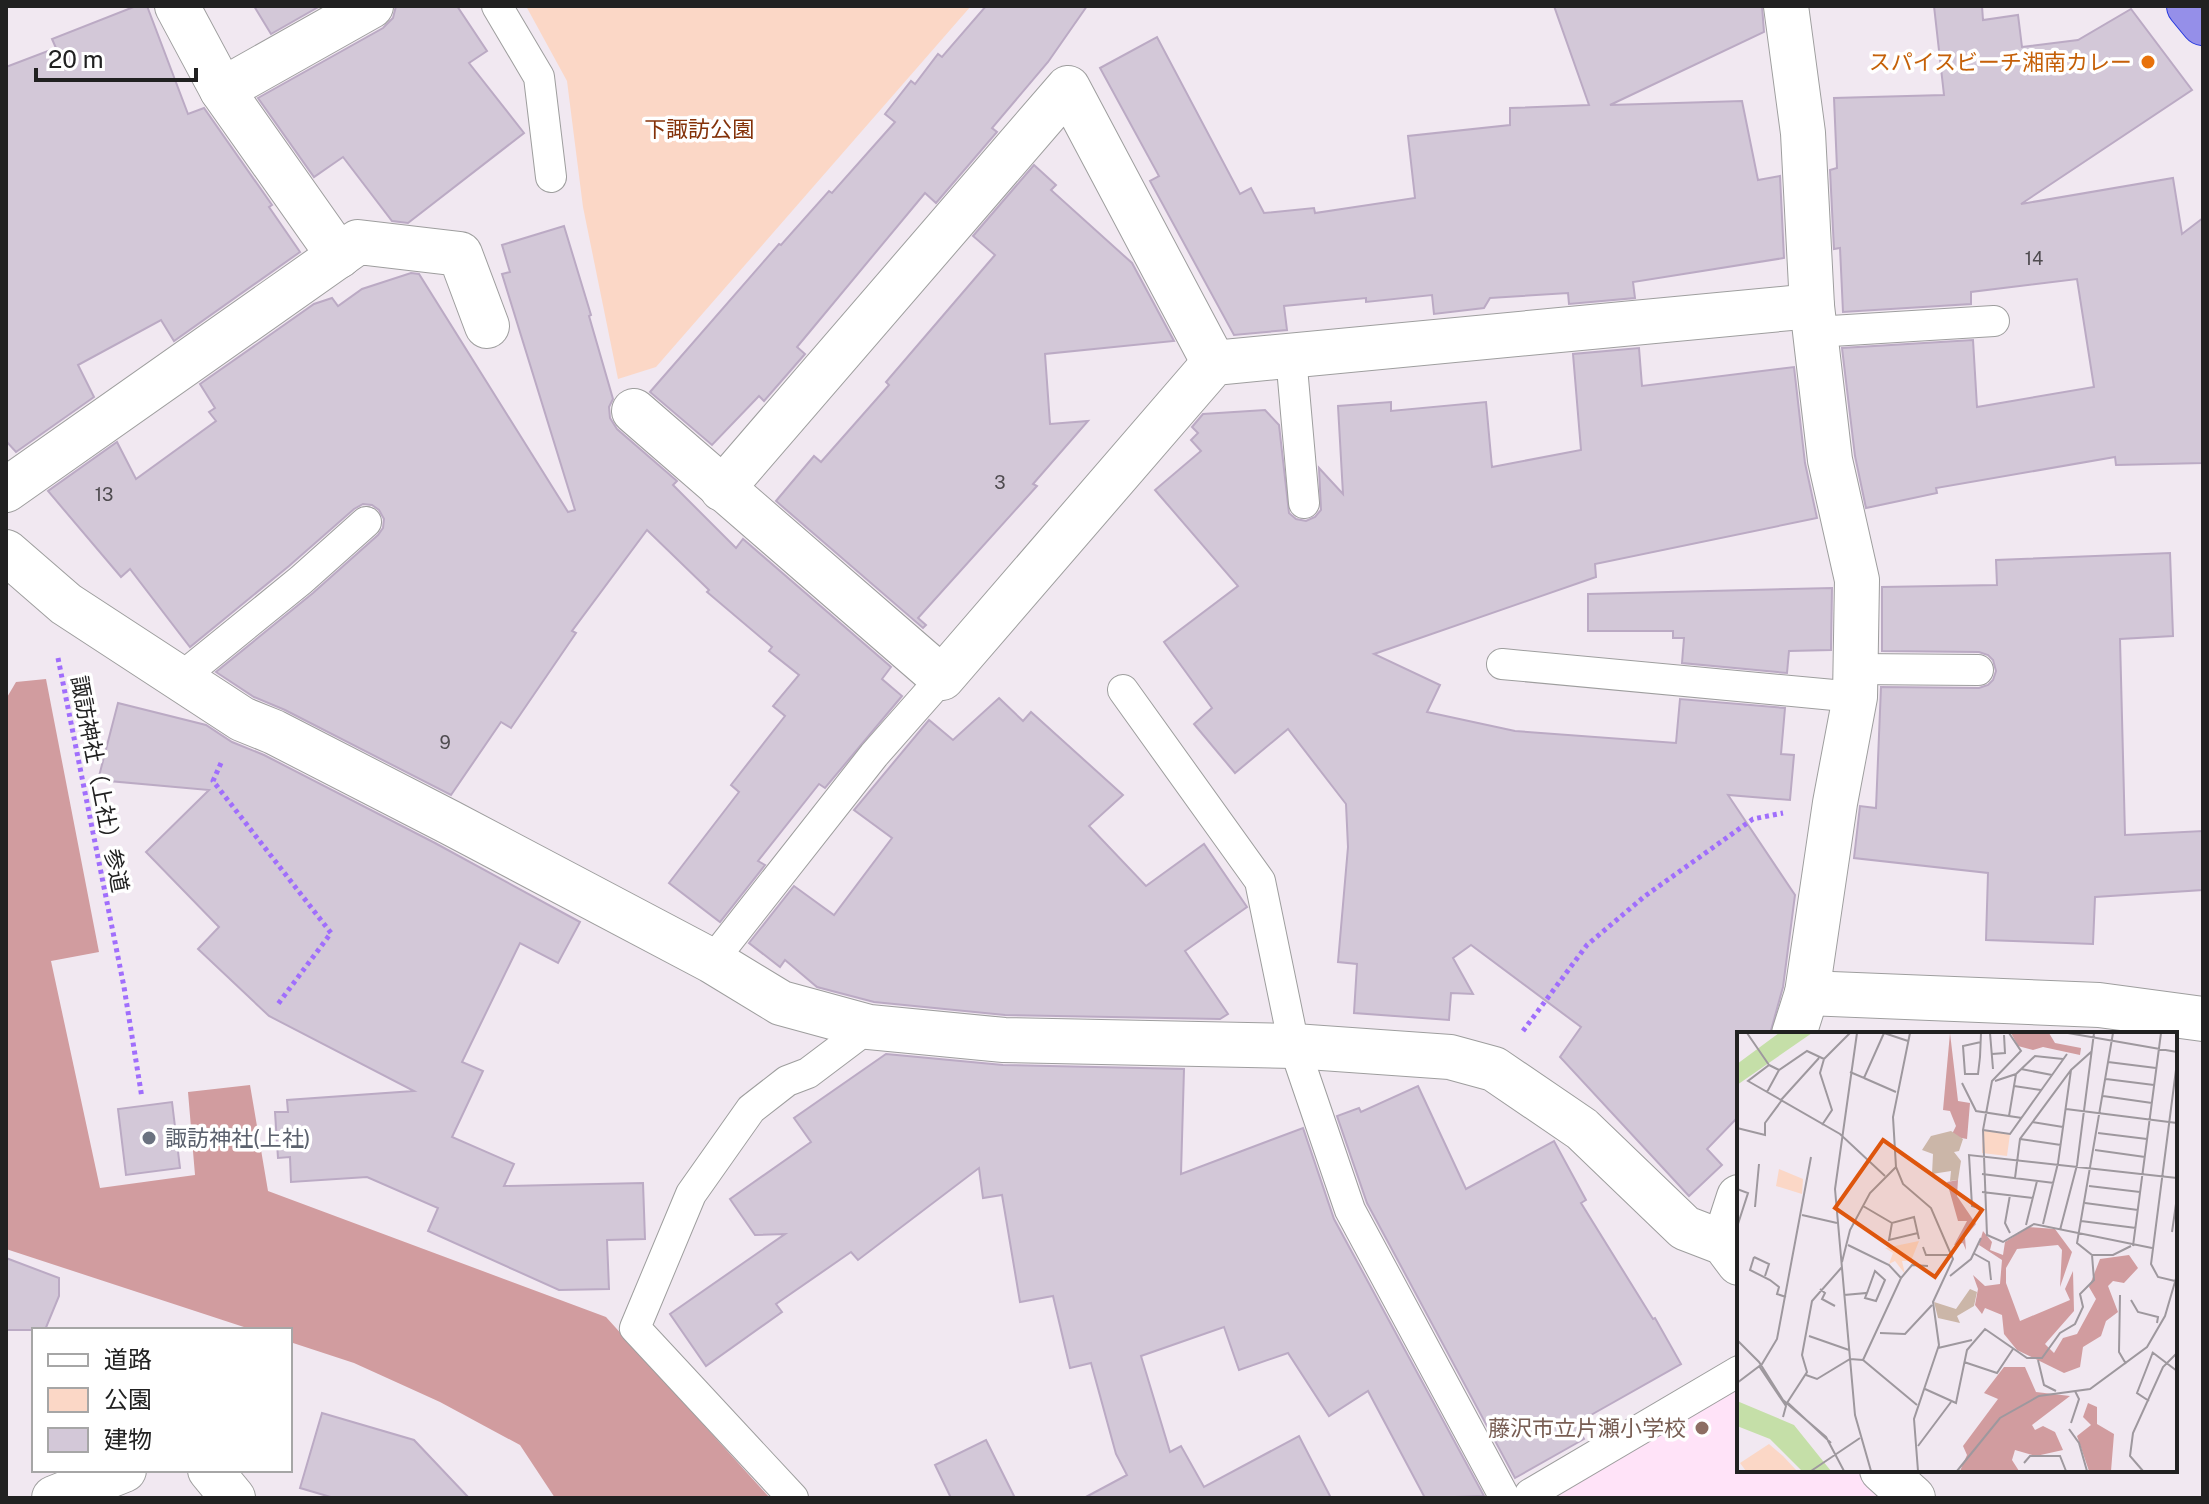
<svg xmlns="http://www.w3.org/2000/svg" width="2209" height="1504" viewBox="0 0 2209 1504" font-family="'Public Sans','Noto Sans JP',sans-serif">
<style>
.education{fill:#ffe3f8}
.forest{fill:#d19c9f}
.park{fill:#fbd7c6}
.building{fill:#d3c8d8;stroke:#bbaac4;stroke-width:2}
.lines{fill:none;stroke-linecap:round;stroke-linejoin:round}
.lane-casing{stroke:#9e9e9e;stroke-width:32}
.street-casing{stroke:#9e9e9e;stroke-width:46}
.highway-casing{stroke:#2638de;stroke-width:46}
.path{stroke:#a06efc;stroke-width:5;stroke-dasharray:4 4;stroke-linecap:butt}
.lane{stroke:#fff;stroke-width:30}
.street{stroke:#fff;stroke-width:44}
.highway{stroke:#958fe9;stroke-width:44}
.food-dot{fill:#e8710a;stroke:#fff;stroke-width:3}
.worship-dot{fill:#6b7280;stroke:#fff;stroke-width:3}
.education-dot{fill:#8d6e63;stroke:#fff;stroke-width:3}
.labels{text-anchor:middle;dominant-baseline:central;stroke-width:7;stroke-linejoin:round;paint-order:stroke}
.number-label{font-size:18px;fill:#4e4b4f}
.food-label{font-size:22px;fill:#c56008;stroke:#fff;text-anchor:end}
.park-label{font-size:22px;fill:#84320a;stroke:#fff}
.street-label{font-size:22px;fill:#212121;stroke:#fff}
.worship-label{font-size:22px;fill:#5b616d;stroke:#fff;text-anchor:start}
.education-label{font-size:22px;fill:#785e54;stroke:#fff;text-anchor:end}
.inset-road{fill:none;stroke:#9e989e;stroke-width:2}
.view{fill:#de560d;fill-opacity:0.15;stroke:#de560d;stroke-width:4}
.inset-edge{fill:none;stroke:#212121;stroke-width:4}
</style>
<rect width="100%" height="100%" fill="#f1e8f1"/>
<path class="education" d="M1739,1385V1470H1862L1890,1498H1551Z"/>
<path class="forest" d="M46,679L99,952L51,961L100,1188L195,1175L188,1092L250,1085L268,1191L606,1317L770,1498H555L520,1445L440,1402L354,1363L290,1342V1330H253L6,1249V699L16,682Z"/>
<path class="park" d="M526,6H971L656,367L618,379L583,207L567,81Z"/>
<g class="building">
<path d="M136,6H147L188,114L204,108L272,205L269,207L300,252L174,341L161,320L78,365L94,397L16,452L6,441V67L56,48L52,39Z"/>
<path d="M254,6H320L271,34Z"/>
<path d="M396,6H457L487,51L469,63L524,133L408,223L392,221L343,157L314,177L258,98L383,28L393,18Z"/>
<path d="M986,6H1087L1048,62L992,128L997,132L936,203L925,193L797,347L805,354L764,401L759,396L712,445L650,392L779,244L781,245L829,191L832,193L895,122L885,114L911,81L915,84L938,54L942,57Z"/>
<path d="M1554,6H1762L1764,32L1610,105L1742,101L1758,180L1780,176L1784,258L1633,282L1635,298L1569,304L1568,293L1490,298L1484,308L1434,314L1432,295L1366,302V298L1284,306L1287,330L1234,335L1150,181L1159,176L1100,68L1157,37L1240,194L1251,188L1264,213L1314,208L1315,213L1415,198L1408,136L1510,125V108L1589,105Z"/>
<path d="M1934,6H1982L1983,20L2018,15L2022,47L2078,40L2131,9L2192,90L2021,204L2173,178L2182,234L2203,218V463L2116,465L2115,457L1936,488L1937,493L1866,508L1855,456L1842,348L1973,340L1977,407L2094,387L2077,279L1971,292V304L1843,312L1840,248L1834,249L1830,170L1837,168L1834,98L1944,95Z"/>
<path d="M1034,165L1056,185L1051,190L1132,263L1174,341L1045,354L1050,424L1088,421L1033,484L1037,486L918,618L926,625L923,628L776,501L814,456L821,462L889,385L886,382L995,255L973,236Z"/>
<path d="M564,226L591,315L589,316L613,399L609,407L610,418L617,429L677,481L673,485L736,548L743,539L891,667L882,679L902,696L825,788L819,784L758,861L765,865L720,922L669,883L739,792L731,785L785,716L773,706L799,675L769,651L772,647L707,592L709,590L647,530L572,631L576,633L511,728L501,722L451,795L285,710L254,697L216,672L313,593L378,535L383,528L384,519L379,510L372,505L363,504L354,509L289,566L190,647L130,569L121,577L48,491L117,442L136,479L216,421L209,412L215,408L200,384L314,304L332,298L338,306L362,289L411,273L419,274L568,512L575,510L502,274L510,272L502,245Z"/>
<path d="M1639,348L1642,386L1794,367L1805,463L1817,518L1595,564L1596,577L1374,654L1440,685L1427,712L1515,731L1676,743L1680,699L1785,708L1781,754L1794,755L1790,800L1728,795L1795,895L1783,987L1770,1034H1739V1116L1707,1149L1722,1165L1689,1196L1560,1057L1581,1027L1471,945L1453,958L1473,994L1451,993L1449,1020L1354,1013L1357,964L1338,962L1348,847L1346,804L1288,729L1235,773L1194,724L1212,708L1164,642L1238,586L1155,490L1201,451L1191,440L1198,433L1192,427L1203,414L1265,410L1279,425L1289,513L1296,519L1306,521L1315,517L1321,510L1319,468L1343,494L1338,406L1391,402V411L1486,402L1492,467L1581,450L1573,354Z"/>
<path d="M2170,553L2173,636L2120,639L2125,835L2203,831V890L2095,897L2093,944L1986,940L1988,873L1854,858L1860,806L1876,808L1881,687L1979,688L1988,685L1993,680L1996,671L1993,660L1988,655L1979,652L1882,651V587L1997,585L1996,560Z"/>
<path d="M1832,588L1831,650L1789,651L1787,673L1682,663L1684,638H1673V631H1588V594Z"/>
<path d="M999,698L1023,721L1031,712L1123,795L1089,826L1146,886L1204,844L1247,907L1185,951L1228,1014L1220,1019L1005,1015L874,1002L817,987L785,960L780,967L749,943L794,886L834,915L892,838L854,810L929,720L953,740Z"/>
<path d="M118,703L206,725L232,742L264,755L435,843L580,922L558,963L520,943L462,1062L483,1071L452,1137L514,1164L504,1186L643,1183L645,1239L607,1240L609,1289L559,1290L428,1231L438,1208L367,1177L291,1182L290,1157L278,1158L275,1112H288L287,1100L414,1091L269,1016L198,949L219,927L146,852L209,790L98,780Z"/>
<path d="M886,1054L1003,1065L1184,1069L1181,1174L1303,1128L1334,1219L1484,1496L1425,1498L1368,1391L1329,1416L1288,1353L1239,1370L1224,1327L1141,1356L1170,1452L1181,1446L1204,1487L1299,1436L1331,1498H1084L1127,1475L1116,1454L1091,1363L1070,1368L1053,1296L1020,1302L1002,1195L983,1198L979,1168L858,1260L851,1252L776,1304L782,1312L706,1366L670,1314L785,1234L755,1235L730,1199L811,1142L794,1118Z"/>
<path d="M1418,1086L1466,1189L1554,1141L1586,1200L1581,1203L1653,1319L1655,1318L1681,1364L1575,1424L1584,1439L1515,1478L1367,1203L1337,1116L1359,1108L1361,1112Z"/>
<path d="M172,1102L180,1168L126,1175L118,1109Z"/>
<path d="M6,1258L59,1278V1296L45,1330H6Z"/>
<path d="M322,1413L414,1440L469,1498H334L300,1488Z"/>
<path d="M986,1440L1015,1498H951L935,1465Z"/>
</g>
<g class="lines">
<g class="lane-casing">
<g id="lane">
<path d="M497,6L539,77L551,177"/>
<path d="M1815,332L1994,321"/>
<path d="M1291,356L1304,503"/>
<path d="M1502,664L1855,697"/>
<path d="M1856,669L1978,670"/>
<path d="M178,680L301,580L366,522"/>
<path d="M1123,690L1260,881L1294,1046L1350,1210L1505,1498"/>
<path d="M712,961L874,755L942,678"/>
<path d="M793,1498L635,1328L691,1194L751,1109L787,1081L808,1073L869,1027"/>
<path d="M1530,1498V1494L1739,1371"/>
</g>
</g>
<g class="street-casing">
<g id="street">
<path d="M177,6L222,90L339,256"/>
<path d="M1786,6L1803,133L1812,306L1830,460L1857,580L1855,697L1835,803L1807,993L1794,1034"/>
<path d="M222,90L371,6"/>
<path d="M634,411L942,678L1214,363L1812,306"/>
<path d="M722,489L1068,88L1214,363"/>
<path d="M6,490L358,242L460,254L487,326"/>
<path d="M6,552L66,604L242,719L274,732L449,822L712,961L781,1003L869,1027L1004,1040L1294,1046L1450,1057L1494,1069L1582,1129L1685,1228L1724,1243L1739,1263"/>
<path d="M1807,993L2099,1005L2203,1019"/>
<path d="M1724,1243L1739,1197"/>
<path d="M210,1470L233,1498"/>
<path d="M1882,1470L1913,1498"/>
<path d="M54,1498L124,1470"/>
</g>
</g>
<g class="highway-casing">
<path id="highway" d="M2189,6L2203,23"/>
</g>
<g class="path">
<path d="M58,658L124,987L142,1098"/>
<path d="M221,763L213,781L331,933L278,1004"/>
<path d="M1523,1031L1587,945L1645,896L1753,819L1783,813"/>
</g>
<use href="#lane" class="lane"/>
<use href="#street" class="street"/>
<use href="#highway" class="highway"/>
</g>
<circle class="food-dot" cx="2148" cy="62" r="8"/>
<circle class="worship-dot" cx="149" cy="1138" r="8"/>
<circle class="education-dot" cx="1702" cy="1428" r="8"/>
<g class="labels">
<g class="number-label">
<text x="2034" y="258">14</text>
<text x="1000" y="482">3</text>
<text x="104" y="494">13</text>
<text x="445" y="742">9</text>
</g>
<g class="food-label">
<text x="2132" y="62">スパイスビーチ湘南カレー</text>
</g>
<g class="park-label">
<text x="699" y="129">下諏訪公園</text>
</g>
<g class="street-label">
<text transform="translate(100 784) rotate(79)">諏訪神社（上社）参道</text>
</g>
<g class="worship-label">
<text x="165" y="1138">諏訪神社(上社)</text>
</g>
<g class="education-label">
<text x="1686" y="1428">藤沢市立片瀬小学校</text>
</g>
</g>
<g transform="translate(1737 1032)">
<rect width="440" height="440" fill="#f1e8f1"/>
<path d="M213,1L221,69L233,71L230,107L214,104L219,94L213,79L206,78ZM274,1H312L318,11L344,16L343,23L306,15L296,18L281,14ZM221,148L220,164L239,192L228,205L229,218L226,211L217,213L230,189H221L210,150ZM292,195L318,197L335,220L323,255L325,218L321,213L280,217L269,236V251L283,289L333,268L328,257L336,239L337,279L308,312L317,321L326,306L340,302L359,267L352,255L363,227L392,223L401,236L387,251L376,249L371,254L381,280L369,289L364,304L346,315L343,335L327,341L280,318L267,302L265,283L248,276L245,282L238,273L241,257L236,243L248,254L263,252L265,228L242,213L246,199L255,210L253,218L266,223L268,210ZM267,335H288L299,360L333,364L295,393L298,398L306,394L318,400L326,418L299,424L278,418L275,428L282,439H223L230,423L226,414L261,367L247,361ZM351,371L360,375V392L377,402L374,439H352L340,404L354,393L346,385Z" fill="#d19c9f"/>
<path d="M214,99L226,107L222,119L217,120L224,129L221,148L213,149L214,139L195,142L196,122L185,118L194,104ZM233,257L240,260L237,274L220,284L223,291L201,286L197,270L219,277Z" fill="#cbb6a8"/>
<path d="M246,98L273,102L270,124L245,121ZM42,137L66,147L65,162L39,154ZM182,209L174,229H165L168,242L158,229L152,232L156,221L148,216ZM32,412L46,424L60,439H9L3,431Z" fill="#fbd7c6"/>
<path d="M42,1H75L0,53V32ZM0,369L57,393L94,439H65L33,407L0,394Z" fill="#c5dfa8"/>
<path class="inset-road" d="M10,1L32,33L11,49L103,102L148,144M120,1L98,157L118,383L134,439M147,1L171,9M173,1L156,85L159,135L166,152L194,176L216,227L196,270L202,313L177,387L181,439M253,1L256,37M272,1L284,19L255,49L246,98L250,203L266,210L297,192L415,216M331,1L440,20M376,1L340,211L355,223H376L394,214M244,10L226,14L228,42H241L243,25L244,1M255,22L268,21L267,3M371,30L419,36M32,33L42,38L70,19L87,27L113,1M284,37L315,43M113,40L127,46L147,1M127,46L159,60M369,47L417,53M258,49L279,42L298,24L326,27M225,51L239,79L285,86M277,54L304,58M30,60L42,38M366,64L415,71M44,68L82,26M329,77L440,91M272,84L279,42M0,88V116M295,90L326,95M85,93L95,78L83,41L87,27M0,96L28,103V91L45,68M246,98L273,102L330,22M361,101L410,107M283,107L324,113M358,118L408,125M245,142L317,151M278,146L283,107L334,38L354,20M352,154L403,160M0,157L11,161L0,195M245,160L296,166M273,163L268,191L273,201M348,171L401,178M126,174L155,191L177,185L182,207M18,175L22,132M246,177L235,174L232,123L440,146M65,183L100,191M344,189L399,196M155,191L152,208L181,201M306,192L321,131L334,38M289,193L300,149M323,198L340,133L357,1M435,200L440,165M111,213L152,233L164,246M396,214L424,1M186,215L189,223H215M236,221L252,230L254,248M17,225L13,238L33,248L42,255L40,262L49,265M17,225L32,232L28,244M105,230L113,198L133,161L159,135M213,244L234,227L244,206M438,249L421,245L414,232L440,30M83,257L88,261L85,267L98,274M107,263L130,261L128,266L139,269L148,248L138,239L130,261M383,263L382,320L389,332M394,268L401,280L421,285L420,291M143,301L168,302L195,273M72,304L112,318M0,308L22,330L46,368L89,405L107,439M201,316L235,308M415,320L440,339M126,328L164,246L175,233L191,234M301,328L307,353L319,359M227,330L260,341L276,317M22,334L49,374L46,385M69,343L80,347L113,327L126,328L180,373M0,351L25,332L40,307L74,125M188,357L219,371L230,318L248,297L290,326H305L323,301L338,292L346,275L343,262L357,248L355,223M412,369L400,361L416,320M50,370L94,411M48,374L70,340L65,323L75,269L105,235M334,391L342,367L338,359M332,397L342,411L350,439M181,414L214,370M287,431L293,424H323L329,439M74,439L123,406M220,439L263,386L302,364L353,357L410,315L428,284L440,243M406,439L393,424L396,401L426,335L440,321"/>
<path class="view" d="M146,108L245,178L198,245L98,176Z"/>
<rect width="440" height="440" class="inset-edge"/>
</g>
<rect width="2209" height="1504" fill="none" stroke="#212121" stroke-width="16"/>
<rect x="32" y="1328" width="260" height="144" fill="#ffffff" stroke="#a6a6a6" stroke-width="2"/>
<rect x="48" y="1354" width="40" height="12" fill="#ffffff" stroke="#a6a6a6" stroke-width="2"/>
<text x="104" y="1368" font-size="24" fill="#212121">道路</text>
<rect x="48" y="1388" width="40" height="24" fill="#fbd7c6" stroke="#a6a6a6" stroke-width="2"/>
<text x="104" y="1408" font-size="24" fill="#212121">公園</text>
<rect x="48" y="1428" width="40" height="24" fill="#d3c8d8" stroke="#a6a6a6" stroke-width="2"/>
<text x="104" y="1448" font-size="24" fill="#212121">建物</text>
<path d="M36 68v12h160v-12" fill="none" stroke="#212121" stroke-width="4"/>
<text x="48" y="68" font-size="24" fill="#212121" stroke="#ffffff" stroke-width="6" paint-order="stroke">20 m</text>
</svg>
